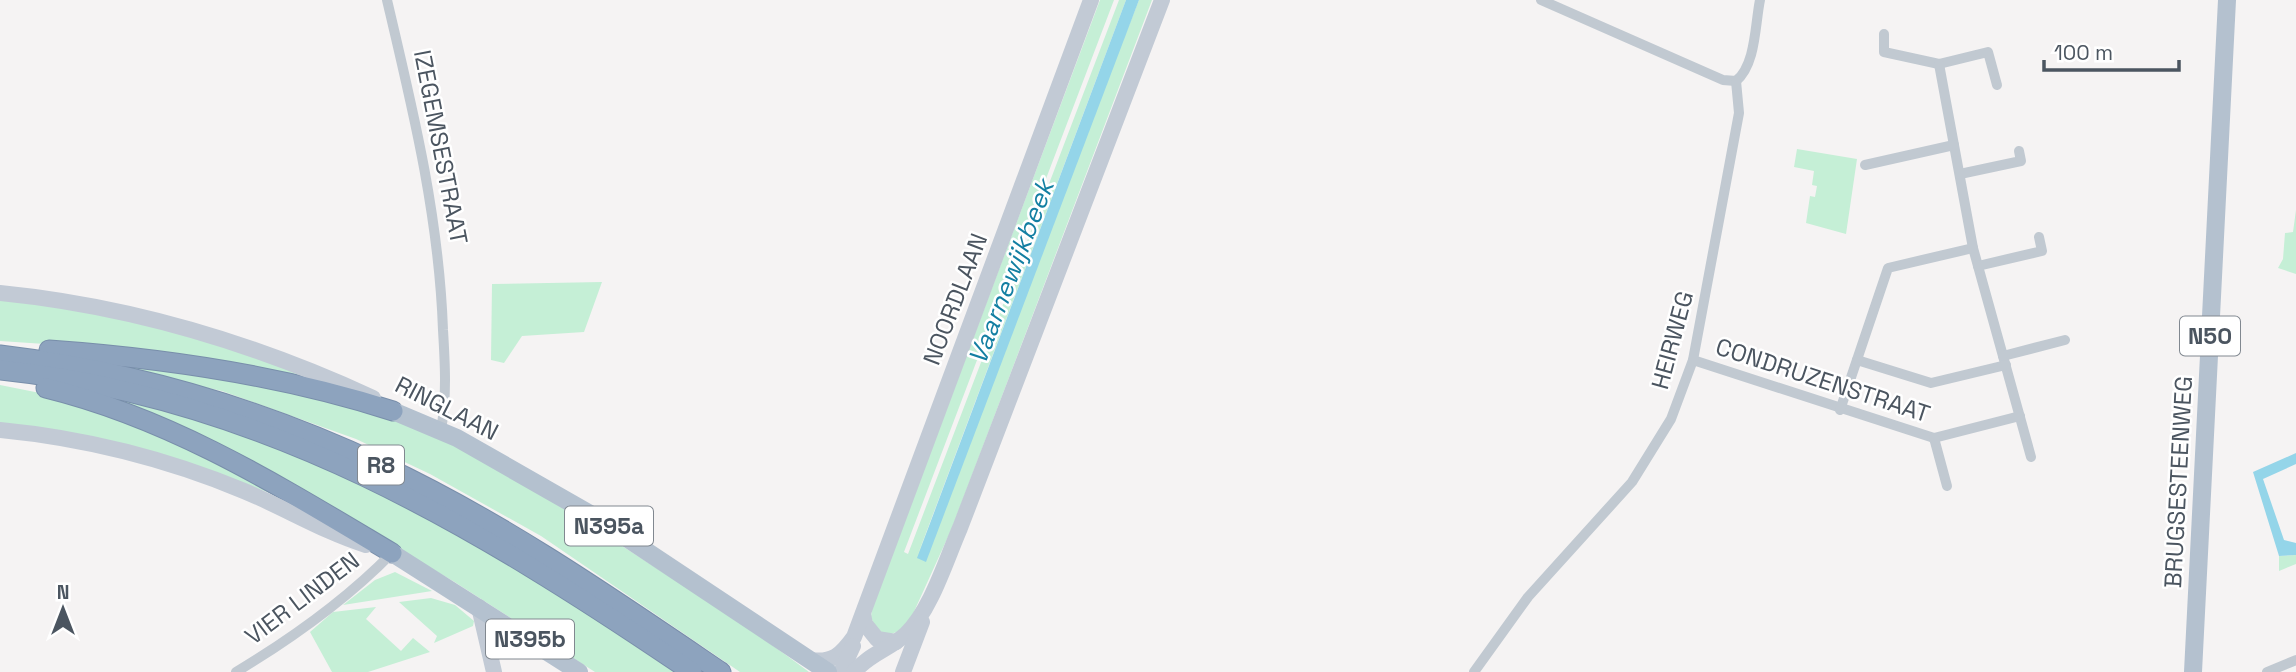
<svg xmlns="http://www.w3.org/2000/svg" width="2296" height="672" viewBox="0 0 2296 672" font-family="'Space Grotesk',sans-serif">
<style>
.green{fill:#c5efd6}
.water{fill:#94d5e9}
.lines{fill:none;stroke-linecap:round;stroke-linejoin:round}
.highway-casing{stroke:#788eaa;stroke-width:21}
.street{stroke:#c1c9d1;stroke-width:10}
.secondary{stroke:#c2cad5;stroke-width:16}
.primary{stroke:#b4c1cf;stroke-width:18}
.highway{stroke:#8da3be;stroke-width:19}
.labels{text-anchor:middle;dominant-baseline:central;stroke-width:5;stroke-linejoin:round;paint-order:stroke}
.shield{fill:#fff;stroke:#818890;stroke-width:2}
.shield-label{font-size:23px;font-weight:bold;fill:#4b5560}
.street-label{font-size:24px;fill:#4b5560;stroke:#fff}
.water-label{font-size:26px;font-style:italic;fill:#137fa2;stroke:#fff}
</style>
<rect width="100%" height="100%" fill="#f5f3f3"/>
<g class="green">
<path d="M1100,0H1114L904,552L908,554L1119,0H1126L917,557L1139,0H1152L952,528L912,616L902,630L888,635L876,630L871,617L872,608Z"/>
<path d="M1797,149L1857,159L1846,234L1806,223L1810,196L1815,197L1817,186L1812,185L1814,171L1794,167Z"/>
<path d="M2296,210V274L2278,268L2283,259L2285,233L2293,232Z"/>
<path d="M602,282L584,332L522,336L504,363L491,360L492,284Z"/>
<path d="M0,297L75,307L200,336L349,392L45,344L0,341Z"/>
<path d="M110,362C199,377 294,384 380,414C463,443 537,492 611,539C678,582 745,624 809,672H740L541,536L430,474L356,439L222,391L111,367Z"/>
<path d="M0,385L80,401L146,424L302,505L205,469L0,423Z"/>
<path d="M103,398L129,399L195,416L303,455L494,551L674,672H595L453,581L311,498Z"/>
<path d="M2296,555V564L2279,571V556Z"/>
<path d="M395,572L432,591L343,605L375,580Z"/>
<path d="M431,598L455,605L474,621L473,626L434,643L437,636L399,602Z"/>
<path d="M376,607L366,619L401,651L413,638L430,652L368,672H332L310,632L333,612Z"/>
</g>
<g class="water">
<path d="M1126,0H1139L926,562L917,558Z"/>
<path d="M2296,453V464L2263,479L2284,540L2296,543V555L2279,556L2253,472Z"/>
</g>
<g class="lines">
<g class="highway-casing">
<g id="highway">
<path d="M49,350C162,358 285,376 393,411"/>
<path d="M0,355C133,371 260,408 381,465C501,521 612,598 721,672"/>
<path d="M0,370C264,397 477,526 692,672"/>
<path d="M46,388C173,419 281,487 392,553"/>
</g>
</g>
<g class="street">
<path d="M387,0C413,110 439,216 443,330C445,363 447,397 441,430"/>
<path d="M1541,0L1723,80L1736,81"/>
<path d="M1884,34V52L1939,64L1988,52L1997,85"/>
<path d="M1939,64L1973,248L2031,457"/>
<path d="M1736,81C1756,65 1755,24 1760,0"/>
<path d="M1865,165L1954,145"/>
<path d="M1960,174L2021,161L2019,151"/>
<path d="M1978,266L2042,251L2039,237"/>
<path d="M2003,356L2065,340"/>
<path d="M1693,360L1934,438L2020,416"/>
<path d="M1857,360L1931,383L2006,365"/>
<path d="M1840,410L1888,268L1973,248"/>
<path d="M1934,438L1947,486"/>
<path d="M236,672C291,639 346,600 392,553"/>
<path d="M1474,672L1528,597L1632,482L1671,419L1693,360L1739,113L1736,81"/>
<path d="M2267,672L2296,660"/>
</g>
<g class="secondary">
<path d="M0,293C131,306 254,343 373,398"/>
<path d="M0,430C83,438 167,459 244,491C285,508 324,532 366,545"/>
<path d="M479,607L494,672"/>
<path d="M863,614L865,624L877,639L896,642"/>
<path d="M810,660C833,663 841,655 854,637L1091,0"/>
<path d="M841,672L853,646"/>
<path d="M854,672C869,654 890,649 906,634C931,610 946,560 960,528L1162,0"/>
<path d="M903,672L922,622"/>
</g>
<g class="primary">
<path d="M393,411L457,438L592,515L828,672"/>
<path d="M392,553L579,672"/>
<path d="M2193,672L2227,0"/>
</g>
<use href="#highway" class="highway"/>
</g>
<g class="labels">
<g class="shield">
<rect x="2180" y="316.5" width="60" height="39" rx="5"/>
<rect x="358" y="445.5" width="46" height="39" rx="5"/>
<rect x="565" y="506.5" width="88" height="39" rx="5"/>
<rect x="486" y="619.5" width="88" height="39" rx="5"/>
</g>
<g class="shield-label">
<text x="2210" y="336">N50</text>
<text x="381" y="465">R8</text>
<text x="609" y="526">N395a</text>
<text x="530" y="639">N395b</text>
</g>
<g class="street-label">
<text transform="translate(441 147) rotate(79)">IZEGEMSESTRAAT</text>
<text transform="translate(955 299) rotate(-69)">NOORDLAAN</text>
<text transform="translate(1672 340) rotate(-75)">HEIRWEG</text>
<text transform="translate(1823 380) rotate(18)">CONDRUZENSTRAAT</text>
<text transform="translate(447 408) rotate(27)">RINGLAAN</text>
<text transform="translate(2178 482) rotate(-87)">BRUGSESTEENWEG</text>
<text transform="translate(302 598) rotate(-37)">VIER LINDEN</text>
</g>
<g class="water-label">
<text transform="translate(1011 272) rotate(-69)">Vaarnewijkbeek</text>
</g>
</g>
<g transform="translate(63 609)" stroke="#ffffff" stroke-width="5" paint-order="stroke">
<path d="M0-5L12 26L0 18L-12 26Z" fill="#4b5560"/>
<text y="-10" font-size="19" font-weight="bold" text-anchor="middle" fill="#4b5560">N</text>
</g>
<path d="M2044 60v10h135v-10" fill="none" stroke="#4b5560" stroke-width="3.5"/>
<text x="2054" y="60" font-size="21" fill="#4b5560" stroke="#ffffff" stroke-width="5" paint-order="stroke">100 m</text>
</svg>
